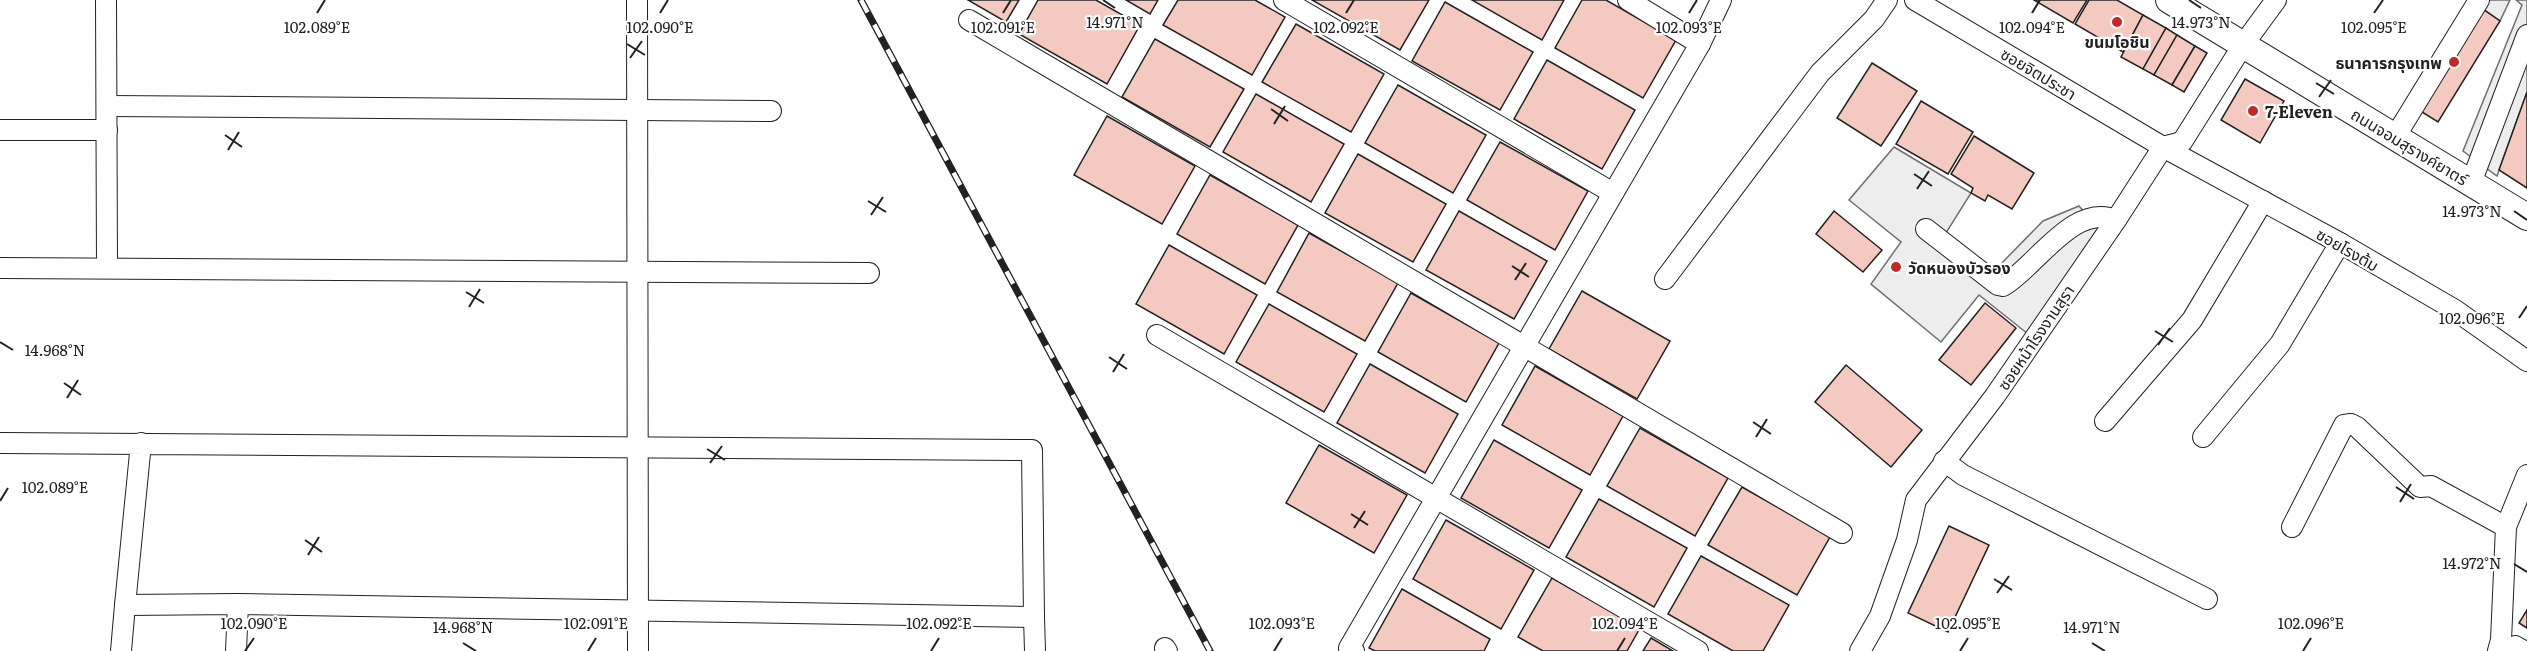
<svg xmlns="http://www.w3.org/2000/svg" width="2527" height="651" viewBox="0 0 2527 651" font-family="Literata,'Noto Sans Thai',serif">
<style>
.parking{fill:#ededed;stroke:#6f6f6f;stroke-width:1.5}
.building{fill:#f3c9c0;stroke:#222;stroke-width:1.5}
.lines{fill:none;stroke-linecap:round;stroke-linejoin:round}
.minor-casing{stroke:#222;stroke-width:22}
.major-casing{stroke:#222;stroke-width:28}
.minor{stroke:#fff;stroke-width:20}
.major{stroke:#fff;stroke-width:26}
.rail-casing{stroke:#222;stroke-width:7}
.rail{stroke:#fff;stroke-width:4.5;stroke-dasharray:14;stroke-linecap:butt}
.ticks{fill:none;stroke:#222;stroke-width:2}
.poi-dot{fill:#c62828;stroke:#fff;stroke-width:2}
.labels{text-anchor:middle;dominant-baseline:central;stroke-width:4.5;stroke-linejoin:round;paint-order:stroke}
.poi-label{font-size:16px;font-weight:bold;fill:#222;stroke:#fff;text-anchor:start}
.street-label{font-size:16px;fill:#222;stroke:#fff}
.ticks-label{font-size:15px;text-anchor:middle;fill:#222;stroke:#fff;stroke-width:4.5;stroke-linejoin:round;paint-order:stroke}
</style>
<rect width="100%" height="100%" fill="#fff"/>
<g class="parking">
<path d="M2471,0H2510L2500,21Z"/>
<path d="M2516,0H2527V92L2497,176L2463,151L2522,5Z"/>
<path d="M1894,147L1971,193L1944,236L1993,272L2043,221L2079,206L2098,228L2028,334L1979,295L1941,342L1871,284L1901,242L1849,200Z"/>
</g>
<g class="building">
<path d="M968,0H1019L1006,22Z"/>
<path d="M1038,0H1096L1140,25L1107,84L1019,34Z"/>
<path d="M1126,0H1158L1150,14Z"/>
<path d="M1178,0H1255L1285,17L1252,75L1163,25Z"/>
<path d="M1312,0H1429L1400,50Z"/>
<path d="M1472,0H1564L1542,40Z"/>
<path d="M1582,0H1606L1676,40L1643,98L1555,48Z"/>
<path d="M2034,0H2087L2073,23Z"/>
<path d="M2089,0H2117L2143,15L2123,52L2075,24Z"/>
<path d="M2471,1L2500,21L2438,122L2406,102Z"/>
<path d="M1445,2L1533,52L1500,110L1412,61Z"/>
<path d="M2143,15L2166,28L2143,69L2121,57Z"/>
<path d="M1296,24L1384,74L1351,132L1262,82Z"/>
<path d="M2166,28L2177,35L2154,75L2143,69Z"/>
<path d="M2177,35L2195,46L2172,85L2154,75Z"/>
<path d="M1155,39L1244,89L1210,147L1122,97Z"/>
<path d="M2195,46L2207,53L2184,92L2172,85Z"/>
<path d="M1547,60L1635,110L1602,169L1514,119Z"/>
<path d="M1872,63L1917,91L1881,146L1837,118Z"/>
<path d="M2245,79L2284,101L2260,143L2221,120Z"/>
<path d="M1398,85L1486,135L1453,193L1365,143Z"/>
<path d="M2527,92V188L2499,170Z"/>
<path d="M1256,94L1344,144L1311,202L1223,152Z"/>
<path d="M1921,101L1973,132L1948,174L1896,144Z"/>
<path d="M1107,116L1195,166L1162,224L1074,175Z"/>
<path d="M1974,136L2034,173L2012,209L1988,195L1985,201L1971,193L1973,188L1951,174Z"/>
<path d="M1500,142L1588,191L1555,250L1467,200Z"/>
<path d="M1358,154L1446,204L1413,262L1325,213Z"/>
<path d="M1210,175L1298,225L1265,284L1177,234Z"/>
<path d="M1459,211L1547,261L1514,319L1426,270Z"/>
<path d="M1834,211L1882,250L1863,272L1816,234Z"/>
<path d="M1309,233L1398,283L1365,341L1277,292Z"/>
<path d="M1169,245L1257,295L1224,354L1136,304Z"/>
<path d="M1582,291L1670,341L1637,399L1549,349Z"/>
<path d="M1411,293L1499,343L1466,402L1378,352Z"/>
<path d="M1985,303L2016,328L1971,385L1939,360Z"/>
<path d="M1269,304L1357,354L1324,412L1236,362Z"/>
<path d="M1370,364L1458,414L1425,473L1337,423Z"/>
<path d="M1846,365L1922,430L1891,467L1815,402Z"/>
<path d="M1535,366L1623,416L1590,475L1502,425Z"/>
<path d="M1640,428L1728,478L1695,536L1607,486Z"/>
<path d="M1494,440L1582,490L1549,548L1461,498Z"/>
<path d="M1319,445L1407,495L1374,553L1286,503Z"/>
<path d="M1742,487L1830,537L1797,595L1708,545Z"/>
<path d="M1599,499L1687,548L1654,607L1566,557Z"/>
<path d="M1446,520L1534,570L1501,629L1413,579Z"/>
<path d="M1949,526L1989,545L1948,632L1908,613Z"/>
<path d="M1701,556L1789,605L1763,651H1733L1668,614Z"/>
<path d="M1552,578L1640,628L1627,651H1543L1518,637Z"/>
<path d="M1402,589L1490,639L1484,651H1375L1369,648Z"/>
<path d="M2527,610V628L2519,623Z"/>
<path d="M1651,638L1673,651H1643Z"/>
</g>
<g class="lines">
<g class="minor-casing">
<g id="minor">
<path d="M106,0L107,267"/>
<path d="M637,0L638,651"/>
<path d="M1284,0L1613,193"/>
<path d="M1628,0L1700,44"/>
<path d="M1915,0L2163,147L2340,243L2455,310L2527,361"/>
<path d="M969,20L1842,533"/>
<path d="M107,106L771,111"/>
<path d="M0,130H107"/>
<path d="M2395,137L2479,0"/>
<path d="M2471,183L2527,35"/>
<path d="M1926,229L1998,285L2003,286C2036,267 2073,202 2116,220"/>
<path d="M0,268L869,273"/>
<path d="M1665,279L1820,73L1874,19L1887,0"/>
<path d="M1157,335L1698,651"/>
<path d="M2105,421L2192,320L2263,201"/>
<path d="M2203,437L2280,344L2340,243"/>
<path d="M0,443C344,444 688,447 1032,450L1034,617L238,604L125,605L141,443"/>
<path d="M1944,461L1963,475L2207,599"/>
<path d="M2292,527L2344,425L2351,424L2357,427L2420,487L2431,486L2506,527"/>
<path d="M1034,617L1035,651"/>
<path d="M2515,646L2524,651"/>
<path d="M1165,648L1167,651"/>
<path d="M121,651L125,605"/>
<path d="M236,651L238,604"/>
<path d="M1354,651L1349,648L1700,44L1721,0"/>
<path d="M1860,651L1880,616L1907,540L1916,500L1995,396L2116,220L2163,147L2182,142L2243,45L2276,0"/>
<path d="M2498,651L2501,640L2506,527L2527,475"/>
</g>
</g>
<g class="major-casing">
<path id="major" d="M2169,0L2527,217"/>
</g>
<use href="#minor" class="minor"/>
<use href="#major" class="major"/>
<g class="rail-casing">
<path id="rail" d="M861,0L1210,651"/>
</g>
<use href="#rail" class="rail"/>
</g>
<path class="ticks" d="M1103,0L1115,8M2189,0L2201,8M317,13L325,0M660,13L668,0M1003,13L1011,0M1346,13L1354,0M1689,13L1697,0M2032,13L2040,0M2374,13L2383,0M627,44L645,55M630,58L642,41M2316,83L2334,94M2319,97L2331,80M1271,109L1288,121M1274,124L1285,106M225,135L242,147M228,150L239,132M1914,174L1932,186M1917,189L1929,171M868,201L886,212M2514,211L2527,220M871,215L883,197M1512,266L1529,277M1515,280L1526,263M466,292L484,303M469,307L480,289M2519,318L2527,306M2155,331L2173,342M0,342L13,350M2158,345L2170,328M1109,357L1127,369M1113,372L1124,354M64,383L81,395M67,398L78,380M1753,422L1771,434M1756,437L1767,419M707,449L725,460M710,463L722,446M2396,487L2414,499M0,501L8,488M2400,502L2411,484M1351,514L1368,525M1354,528L1365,511M305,540L322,552M308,555L319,537M2514,564L2527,572M1994,579L2012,590M1997,593L2009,576M463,643L476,651M2092,643L2105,651M245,651L254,638M588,651L596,638M931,651L939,638M1274,651L1282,638M1617,651L1625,638M1960,651L1968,638M2303,651L2311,638"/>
<g class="poi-dot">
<circle cx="2117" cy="22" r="6"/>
<circle cx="2454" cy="62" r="6"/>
<circle cx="2253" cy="111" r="6"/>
<circle cx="1896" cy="267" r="6"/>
</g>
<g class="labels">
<g class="poi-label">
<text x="2117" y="41" text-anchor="middle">ขนมโอชิน</text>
<text x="2442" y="62" text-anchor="end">ธนาคารกรุงเทพ</text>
<text x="2265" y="111">7-Eleven</text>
<text x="1908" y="267">วัดหนองบัวรอง</text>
</g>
<g class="street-label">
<text transform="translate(2039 73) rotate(31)">ซอยจิตประชา</text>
<text transform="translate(2410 146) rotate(31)">ถนนจอมสุรางค์ยาตร์</text>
<text transform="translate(2348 249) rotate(30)">ซอยโรงต้ม</text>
<text transform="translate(2035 337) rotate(-56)">ซอยหน้าโรงงานสุรา</text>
</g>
</g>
<g class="ticks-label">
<text x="1115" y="28">14.971°N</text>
<text x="2201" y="28">14.973°N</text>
<text x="317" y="33">102.089°E</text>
<text x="660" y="33">102.090°E</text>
<text x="1003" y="33">102.091°E</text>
<text x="1346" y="33">102.092°E</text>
<text x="1689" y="33">102.093°E</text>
<text x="2032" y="33">102.094°E</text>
<text x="2374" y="33">102.095°E</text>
<text x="2472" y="217">14.973°N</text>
<text x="2472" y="324">102.096°E</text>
<text x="55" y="356">14.968°N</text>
<text x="55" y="493">102.089°E</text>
<text x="2472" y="569">14.972°N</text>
<text x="254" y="629">102.090°E</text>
<text x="596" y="629">102.091°E</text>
<text x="939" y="629">102.092°E</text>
<text x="1282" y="629">102.093°E</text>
<text x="1625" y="629">102.094°E</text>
<text x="1968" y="629">102.095°E</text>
<text x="2311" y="629">102.096°E</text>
<text x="463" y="633">14.968°N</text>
<text x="2092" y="633">14.971°N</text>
</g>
</svg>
